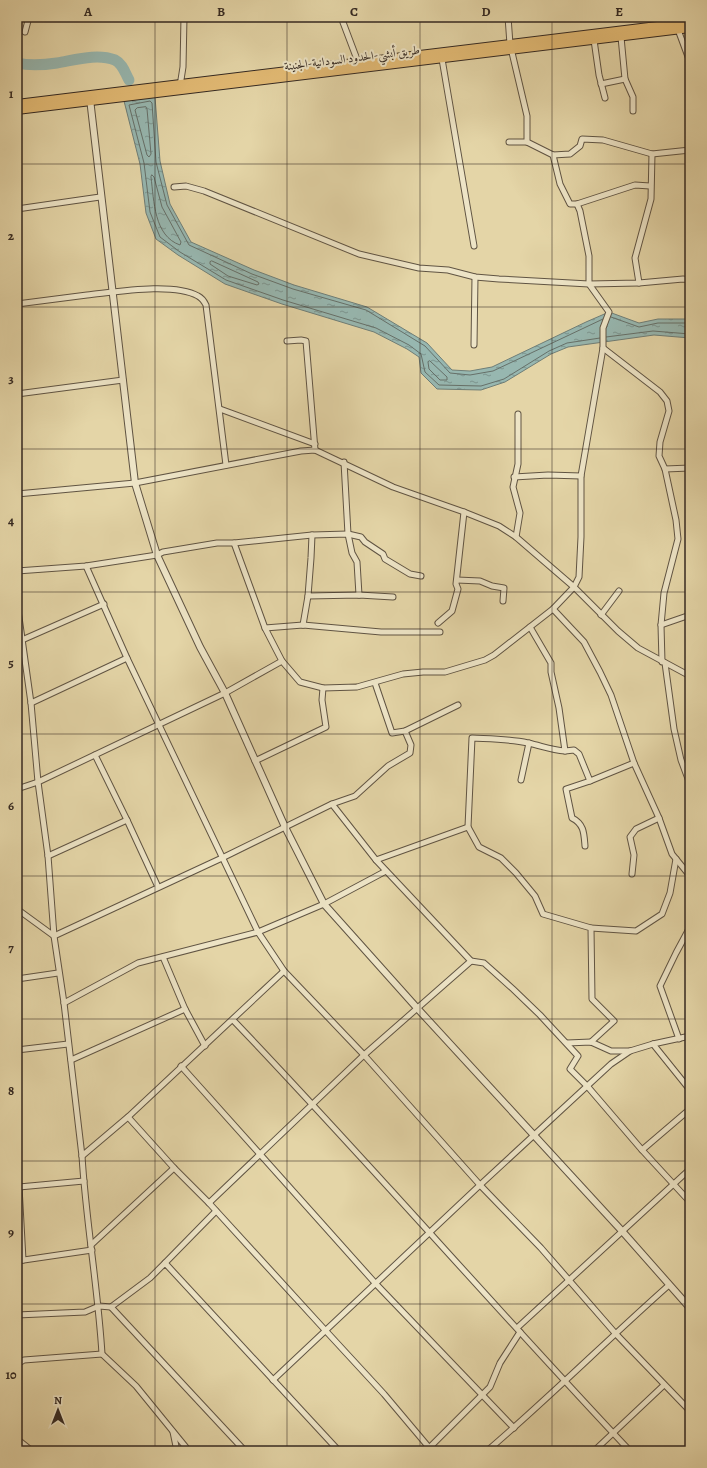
<svg xmlns="http://www.w3.org/2000/svg" width="707" height="1468" viewBox="0 0 707 1468" font-family="Alegreya,Amiri,serif">
<style>
.water{fill:url(#water-ripples);stroke:#6f7e77}
.lines{fill:none;stroke-linecap:round;stroke-linejoin:round}
.shore{stroke:#667069;stroke-width:1}
.river{stroke:#97b7b0;stroke-width:11}
.minor-casing{stroke:#605443;stroke-width:7}
.tertiary-casing{stroke:#605443;stroke-width:8}
.trunk-casing{stroke:#342922;stroke-width:10}
.minor{stroke:#ede4c6;stroke-width:5}
.tertiary{stroke:#ede4c6;stroke-width:6}
.trunk{stroke:#e2ba74;stroke-width:8}
.grid{fill:none;stroke:#342922;stroke-width:1;stroke-opacity:0.55}
.labels{text-anchor:middle;stroke-width:4;stroke-linejoin:round;paint-order:stroke}
.street-label{font-size:12px;fill:#342922;stroke:#ede4c6}
.neatline{fill:none;stroke:#342922;stroke-width:1.5}
.grid-label{font-size:13px;text-anchor:middle;font-weight:bold;fill:#342922}
</style>
<defs>
<pattern id="water-ripples" width="26" height="14" patternUnits="userSpaceOnUse"><rect width="26" height="14" fill="#97b7b0"/><path d="M2 4q2-2 4 0t4 0M15 11q2-2 4 0t4 0" fill="none" stroke="#7c958f"/></pattern>
</defs>
<rect width="100%" height="100%" fill="#e4d5a7"/>
<filter id="stains"><feTurbulence type="fractalNoise" baseFrequency=".005" numOctaves="4"/><feColorMatrix values="0 0 0 0 .2 0 0 0 0 .09 0 0 0 0 .02 0 0 0 .5 -.17"/></filter>
<radialGradient id="worn" r=".72"><stop offset=".6" stop-color="#630" stop-opacity="0"/><stop offset="1" stop-color="#630" stop-opacity=".3"/></radialGradient>
<polygon class="water" points="155,97 160,161 170,204 191,242 254,270 294,285 367,307 427,343 452,370 470,371 492,367 586,322 609,312 639,323 658,319 690,319 690,338 654,335 568,347 551,354 505,382 481,390 437,389 421,373 419,357 407,349 374,332 282,304 225,284 178,255 156,239 146,213 140,164 124,101"/>
<g class="lines">
<g class="shore">
<polygon points="146,107 147,109 151,154 149,157 147,155 135,110 137,108"/>
<path d="M 152,175 L 154,177 L 162,207 L 181,242 L 180,245 C 154,236 154,201 151,177 Z"/>
<polygon points="212,261 258,282 259,284 257,285 228,276 210,264 210,262"/>
<polyline points="611,317 639,327 658,323 690,323"/>
<polyline points="606,337 653,331 690,334"/>
<polyline points="600,338 567,343 549,351 504,379 481,386 439,385 425,372 421,354 409,345 376,328 283,300 226,280 180,252 160,237 150,212 144,163 129,105 150,101 152,103 156,162 167,205 189,245 252,274 293,289 366,310 425,346 450,373 470,375 493,371 603,319"/>
<polygon points="430,361 447,377 447,380 440,380 429,369 428,362"/>
</g>
<path class="river" d="M 17,63 C 30,66 44,65 57,63 C 75,60 97,53 115,60 C 123,64 125,73 129,80"/>
<defs>
<g id="minor">
<polyline points="341,17 358,62"/>
<polyline points="508,17 510,44 527,116 527,142 553,155 560,184 570,204 577,204 635,185 650,186"/>
<polyline points="662,17 664,28"/>
<polyline points="677,27 690,62"/>
<polyline points="25,32 29,17"/>
<polyline points="621,37 625,79 633,97 633,111"/>
<polyline points="594,40 599,75 605,98"/>
<polyline points="442,59 474,246"/>
<polyline points="601,84 625,79"/>
<polyline points="180,86 183,67 184,17"/>
<polyline points="509,142 527,142"/>
<polyline points="553,155 570,154 580,146 582,139 603,140 652,154 690,150"/>
<polyline points="174,187 186,186 204,191 359,254 419,268 448,270 475,277 499,279 589,284 639,283 683,279 690,280"/>
<polyline points="17,209 100,197"/>
<polyline points="639,283 635,258 651,199 652,154"/>
<path d="M 17,304 C 40,301 63,298 87,295 C 116,292 173,282 198,296 C 202,298 204,301 206,305 L 226,465"/>
<polyline points="287,341 301,340 306,341 315,450"/>
<polyline points="474,345 475,277"/>
<polyline points="603,348 660,392 667,401 669,411 660,442 659,456 665,469 676,520 678,539 664,593 661,625 662,662"/>
<polyline points="17,394 123,380"/>
<polyline points="220,409 315,444"/>
<polyline points="344,462 348,534 352,553 357,562 359,595"/>
<polyline points="665,469 690,468"/>
<polyline points="514,477 548,475 581,476"/>
<polyline points="17,494 135,483 301,451 315,450 393,487 464,512 499,526 516,537 574,587 618,631 638,648 690,676"/>
<polyline points="312,535 311,558 308,596 359,595 393,597"/>
<polyline points="516,537 520,513 513,487 518,464 518,414"/>
<polyline points="234,543 265,628 282,661 300,682 323,688 357,687 403,674 423,672 445,672 485,660 494,655 553,609 574,587 579,577 581,537 581,476 603,348 603,328 609,312 589,284 589,256 580,211 577,204"/>
<polyline points="86,566 127,658 258,932 284,971 364,1055 480,1185 541,1248 615,1333 690,1411"/>
<polyline points="17,571 86,566 157,555 163,552 217,543 234,543 312,535 348,534 361,537 365,542 383,554 385,559 410,574 421,576"/>
<polyline points="457,580 480,581 492,586 504,588 503,601"/>
<path d="M 17,603 L 31,703 L 38,782 L 48,856 L 54,936 L 64,1003 L 82,1156 C 86,1222 98,1288 102,1354 L 136,1386 L 189,1451"/>
<polyline points="553,609 584,642 600,672 611,695 634,763 659,818 672,854 690,876"/>
<polyline points="601,615 619,591"/>
<polyline points="438,623 452,611 458,589 456,584 464,512"/>
<polyline points="303,625 308,596"/>
<polyline points="661,625 690,615"/>
<polyline points="530,627 551,663 551,672 559,708 565,751 574,750 579,754 590,781 634,763"/>
<polyline points="265,628 303,625 381,632 440,632"/>
<polyline points="17,640 22,640 104,604"/>
<polyline points="665,663 674,729 681,760 690,784"/>
<polyline points="375,683 392,733 405,731 458,705"/>
<polyline points="31,703 127,658"/>
<path d="M 565,751 C 551,750 542,746 528,743 C 510,739 491,739 472,738 L 468,827 L 479,847 L 501,858 L 516,873 L 535,896 L 543,914 L 591,928 L 592,999 L 614,1021 L 591,1042"/>
<polyline points="95,755 127,820 158,887"/>
<polyline points="255,761 326,727 322,700 323,688"/>
<polyline points="521,780 529,743"/>
<polyline points="17,789 38,782 225,693 282,661"/>
<polyline points="332,804 355,796 388,766 410,753 411,745 405,731"/>
<path d="M 585,846 C 584,833 584,824 572,818 L 566,789 L 590,781"/>
<polyline points="48,856 127,820"/>
<polyline points="376,860 468,827"/>
<polyline points="632,874 634,855 630,837 636,829 659,818"/>
<polyline points="17,909 54,936 222,858 332,804 376,860 471,961 484,963 513,989 540,1015 578,1056 570,1069 588,1087 642,1150 690,1202"/>
<polyline points="591,928 636,931 662,914 670,893 676,859"/>
<polyline points="163,957 185,1009"/>
<polyline points="17,979 58,973"/>
<polyline points="64,1003 138,963 258,932 324,904 386,871"/>
<path d="M 233,1020 C 368,1161 496,1309 630,1451"/>
<polyline points="679,1039 660,986 676,953 690,927"/>
<polyline points="567,1043 591,1042 611,1051 630,1051 653,1044 690,1036"/>
<polyline points="653,1044 690,1090"/>
<polyline points="17,1050 68,1044"/>
<polyline points="71,1060 185,1009 205,1046"/>
<polyline points="181,1066 376,1284 514,1428"/>
<polyline points="128,1117 174,1168 209,1203 325,1330 384,1394 432,1451"/>
<polyline points="642,1150 690,1109"/>
<polyline points="82,1156 128,1117 284,971"/>
<polyline points="17,1186 19,1187 84,1181"/>
<polyline points="19,1187 23,1260"/>
<polyline points="209,1203 364,1055 471,961"/>
<polyline points="91,1245 174,1168"/>
<polyline points="17,1261 92,1250"/>
<polyline points="165,1263 216,1211"/>
<polyline points="111,1307 245,1451"/>
<polyline points="17,1315 85,1312 99,1306 111,1307 150,1278 165,1263 339,1451"/>
<polyline points="517,1328 690,1169"/>
<polyline points="17,1364 24,1360 102,1354"/>
<polyline points="273,1380 480,1185 611,1064 630,1051"/>
<polyline points="173,1432 177,1451"/>
<polyline points="17,1439 32,1451"/>
<polyline points="429,1448 490,1387 500,1363 520,1332"/>
<path d="M 487,1451 C 549,1398 607,1340 669,1285"/>
<polyline points="594,1451 664,1385"/>
</g>
<polyline id="tertiary" points="90,99 135,483 157,555 200,647 225,693 285,827 324,904 417,1008 622,1231 690,1308"/>
<g id="trunk">
<polyline points="17,104 690,22"/>
<polyline points="17,110 690,28"/>
</g>
</defs>
<use href="#minor" class="minor-casing"/>
<use href="#tertiary" class="tertiary-casing"/>
<use href="#trunk" class="trunk-casing"/>
<use href="#minor" class="minor"/>
<use href="#tertiary" class="tertiary"/>
<use href="#trunk" class="trunk"/>
</g>
<path class="grid" d="M 155,17 L 155,1451M 287,17 L 287,1451M 420,17 L 420,1451M 552,17 L 552,1451M 17,164 L 690,164M 17,307 L 690,307M 17,449 L 690,449M 17,592 L 690,592M 17,734 L 690,734M 17,876 L 690,876M 17,1019 L 690,1019M 17,1161 L 690,1161M 17,1304 L 690,1304"/>
<g class="labels">
<g class="street-label">
<text transform="translate(352 58) rotate(-7)" y="4">طريق أبشي-الحدود السودانية-الجنينة</text>
</g>
</g>
<rect width="707" height="1468" fill="none" stroke="#e4d5a7" stroke-width="44"/>
<g transform="translate(58 1410)" stroke="#ede4c6" stroke-width="3" paint-order="stroke">
<path d="M0-3L7 15L0 10L-7 15Z" fill="#342922"/>
<text y="-6" font-size="11" font-weight="bold" text-anchor="middle" fill="#342922">N</text>
</g>
<rect x="22" y="22" width="663" height="1424" class="neatline"/>
<g class="grid-label">
<text x="88" y="16">A</text>
<text x="221" y="16">B</text>
<text x="354" y="16">C</text>
<text x="486" y="16">D</text>
<text x="619" y="16">E</text>
<text x="11" y="98">1</text>
<text x="11" y="240">2</text>
<text x="11" y="383">3</text>
<text x="11" y="525">4</text>
<text x="11" y="667">5</text>
<text x="11" y="810">6</text>
<text x="11" y="952">7</text>
<text x="11" y="1095">8</text>
<text x="11" y="1237">9</text>
<text x="11" y="1379">10</text>
</g>
<rect width="100%" height="100%" filter="url(#stains)"/>
<rect width="100%" height="100%" fill="url(#worn)"/>
</svg>
